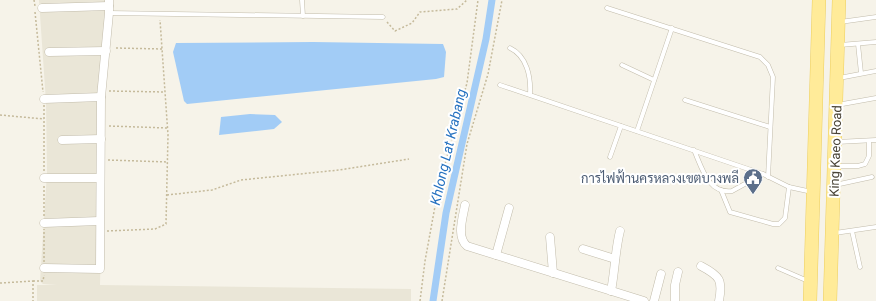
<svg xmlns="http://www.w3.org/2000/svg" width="876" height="301" viewBox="0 0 876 301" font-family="Roboto,Sarabun,sans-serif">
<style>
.residential{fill:#eae6d7}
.water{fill:#a2ccf6}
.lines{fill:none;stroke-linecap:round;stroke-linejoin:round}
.canal{stroke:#a2ccf6;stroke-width:7}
.service-casing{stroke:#c2bcab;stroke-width:5}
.minor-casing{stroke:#c2bcab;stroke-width:9}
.primary-casing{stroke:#edcf5f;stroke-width:14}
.path{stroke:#c5ba9b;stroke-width:1.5;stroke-dasharray:2 2;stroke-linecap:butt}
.service{stroke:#fff;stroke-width:4}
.minor{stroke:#fff;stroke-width:8}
.primary{stroke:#ffeb99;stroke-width:13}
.labels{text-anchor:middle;stroke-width:4;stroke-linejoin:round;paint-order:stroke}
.street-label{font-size:13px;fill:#4a4437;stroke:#fff}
.service-label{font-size:13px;fill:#4e5e75;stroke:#fff;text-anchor:end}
.water-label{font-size:14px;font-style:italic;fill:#2672c0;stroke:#fff}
</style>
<rect width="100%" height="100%" fill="#f6f3e9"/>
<polygon class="residential" points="39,0 112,0 104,78 100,285 411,289 411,301 37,301 37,285 57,285 43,284 40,281 47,173 46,102"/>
<g class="water">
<polygon points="313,42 443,44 446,52 444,77 436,79 187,104 184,101 173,52 176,43"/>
<polygon points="250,114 275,115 282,122 274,129 219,135 221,117"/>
</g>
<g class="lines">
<polyline class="canal" points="433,301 446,213 486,39 492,0"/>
<defs>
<g id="service">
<polyline points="302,0 303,16"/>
<polyline points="607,8 760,57 768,65 773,77 768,177"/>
<polyline points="109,13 383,17"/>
<polyline points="840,22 876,17"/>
<polyline points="858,44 861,73"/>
<polyline points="840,45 876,42"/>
<path d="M 510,48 C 527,56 531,77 530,94"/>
<polyline points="622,65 654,80"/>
<polyline points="839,78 876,71"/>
<polyline points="500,85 763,174 789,187 812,192"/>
<polyline points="685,100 770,127"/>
<polyline points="837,105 876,98"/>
<polyline points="637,131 672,28"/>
<polyline points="837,142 876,140"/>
<path d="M 694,150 C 702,168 708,194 732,191 L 763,174"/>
<polyline points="610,157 621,126"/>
<polyline points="836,166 858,166 865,164 869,156 869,141"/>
<polyline points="835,185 872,177"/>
<polyline points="721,190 730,212 773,224 779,224 785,218 789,187"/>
<polyline points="852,231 860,267"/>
<polyline points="835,233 876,227"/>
<polyline points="778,268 808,281"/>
</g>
<g id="minor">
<polyline points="42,8 109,6"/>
<polyline points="49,52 106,51"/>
<polyline points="44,99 101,97"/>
<polyline points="62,140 101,139"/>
<polyline points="44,178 99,178"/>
<path d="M 465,205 C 463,217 456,237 467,246 L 644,301"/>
<polyline points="44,223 99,221"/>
<polyline points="550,237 553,273"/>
<polyline points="583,249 615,259"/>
<polyline points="496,255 509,208"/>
<path d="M 701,266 C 720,276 723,280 719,301"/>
<polyline points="44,268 100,269 101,97 109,13 109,0"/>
<path d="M 611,291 C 615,270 615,251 620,231"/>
<polyline points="654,301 661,274"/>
<polyline points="675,301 675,285 678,272"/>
</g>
<g id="primary">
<polyline points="810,301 819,0"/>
<polyline points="830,301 839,0"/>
</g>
</defs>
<use href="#service" class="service-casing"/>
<use href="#minor" class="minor-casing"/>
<use href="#primary" class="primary-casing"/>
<g class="path">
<polyline points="34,0 35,6"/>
<polyline points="35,12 43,92"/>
<polyline points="387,22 395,31 412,23 420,12 457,9 467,0"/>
<polyline points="116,48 162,49"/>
<polyline points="109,91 165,92"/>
<polyline points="44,105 44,172"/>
<polyline points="0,115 44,119"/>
<polyline points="109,126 168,128"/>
<polyline points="108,160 168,162"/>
<polyline points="167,195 212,190 241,180 339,170 409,159"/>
<polyline points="44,216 44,185"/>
<polyline points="107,231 155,229 166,224 168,135 160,20"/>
<polyline points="44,262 44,229"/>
<polyline points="33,281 43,281 44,275"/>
<polyline points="0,283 33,281 33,301"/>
<polyline points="420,301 425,261 438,190 467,83 478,0"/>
<polyline points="442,301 467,144 488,74 502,0"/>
</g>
<use href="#service" class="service"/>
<use href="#minor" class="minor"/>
<use href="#primary" class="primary"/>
</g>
<defs>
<symbol id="civic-pin" viewBox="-11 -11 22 30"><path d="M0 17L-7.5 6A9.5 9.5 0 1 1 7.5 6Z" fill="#5c6f8a" stroke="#fff"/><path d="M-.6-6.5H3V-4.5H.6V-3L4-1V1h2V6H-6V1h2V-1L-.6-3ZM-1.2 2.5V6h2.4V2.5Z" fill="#fff"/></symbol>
</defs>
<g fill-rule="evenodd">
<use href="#civic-pin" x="742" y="167" width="22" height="30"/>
</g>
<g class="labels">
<g class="street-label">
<text transform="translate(835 151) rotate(-88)" y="5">King Kaeo Road</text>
</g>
<g class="service-label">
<text x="739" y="183">การไฟฟ้านครหลวงเขตบางพลี</text>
</g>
<g class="water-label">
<text transform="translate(448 147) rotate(-77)" y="5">Khlong Lat Krabang</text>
</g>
</g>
</svg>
